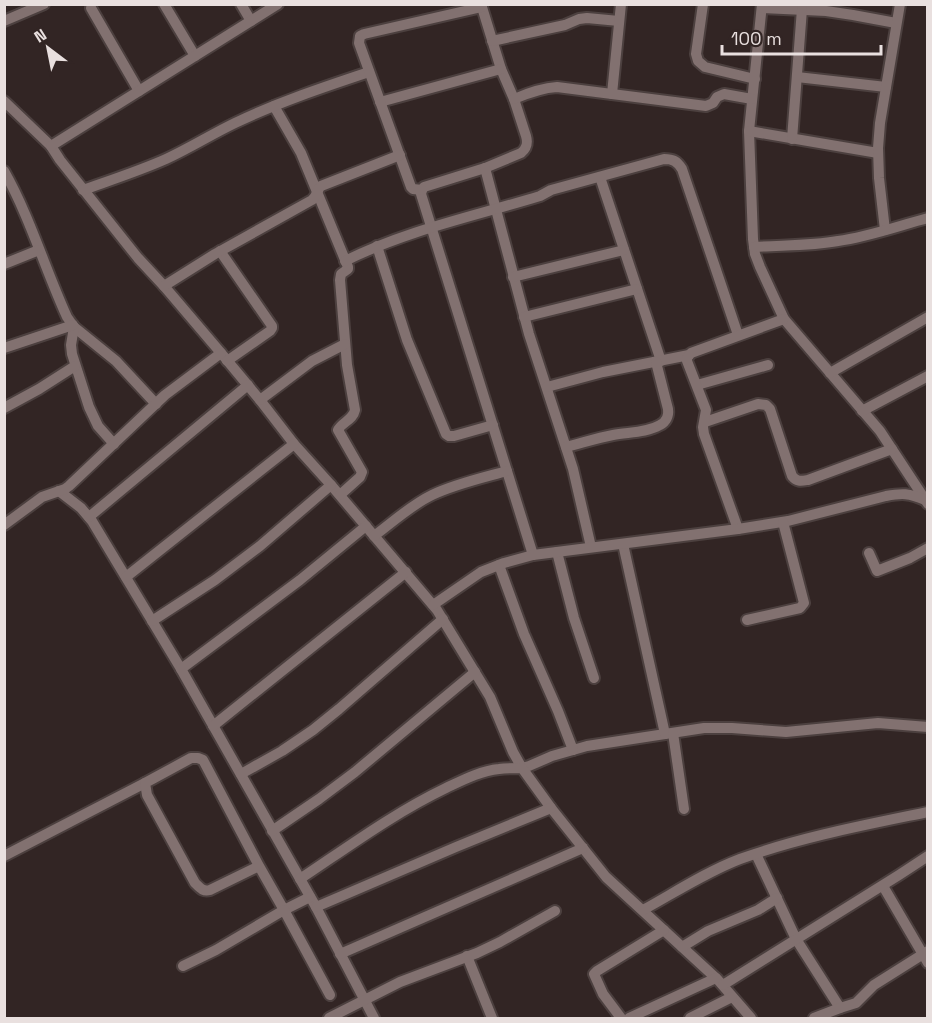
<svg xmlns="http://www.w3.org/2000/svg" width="932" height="1023" viewBox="0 0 932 1023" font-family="'Space Grotesk',sans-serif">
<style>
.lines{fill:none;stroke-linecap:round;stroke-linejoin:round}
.street-casing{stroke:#4c403f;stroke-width:14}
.street{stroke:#827170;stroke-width:10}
</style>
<rect width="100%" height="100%" fill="#322524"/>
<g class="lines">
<defs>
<g id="street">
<polyline points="164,4 195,56"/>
<polyline points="241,4 251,21"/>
<path d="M 481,4 L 501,69 L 514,99 L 526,136 C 528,143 527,148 521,153 L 485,168 L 424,187 L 422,190 L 421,194 L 533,555"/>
<polyline points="703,4 696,54 698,61 705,67 755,79"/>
<polyline points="762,4 749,131 753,239 755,254 760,267 784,319 880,431 928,504"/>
<polyline points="91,8 139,91"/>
<polyline points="762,8 826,11 853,15 896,23"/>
<polyline points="4,21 44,4"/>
<polyline points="492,41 565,25 579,19 587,18 619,21"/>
<polyline points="797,77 886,87"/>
<polyline points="612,94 621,4"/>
<path d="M 514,99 C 528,93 541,88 557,87 L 706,106 L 713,103 L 717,97 L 724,94 L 752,99"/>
<polyline points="4,101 51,146 60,160 138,258 164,286 221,353 260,400 294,444 331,485 437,610 490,697 513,752 522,768 529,766 552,756 587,746 704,728 732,728 786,732 878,723 928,727"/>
<polyline points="380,102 501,69"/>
<path d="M 274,106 L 301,153 L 348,267 L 348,269 L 341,274 L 340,280 L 347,365 L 355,410 C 353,420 342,422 338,430 L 362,472 L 360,477 L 340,495"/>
<polyline points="749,131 878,153"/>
<polyline points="792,139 802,9"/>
<polyline points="51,146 278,4"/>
<polyline points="485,168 529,334 573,469 591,547"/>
<path d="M 4,171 C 30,217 45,269 67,317 L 74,327 L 116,361 L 156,404"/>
<polyline points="600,177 661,361"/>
<path d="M 83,190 C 111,180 139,171 166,159 C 190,148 212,134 235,123 C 279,102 324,87 369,72"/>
<polyline points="422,190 413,189 411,187 359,43 360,36 364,34 482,7"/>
<polyline points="885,230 879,178 878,148 880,123 900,4"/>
<polyline points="377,246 407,340 446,434 449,436 454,436 493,425"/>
<path d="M 754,247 C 782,245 810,246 838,241 C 868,237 898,226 928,218"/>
<polyline points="220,251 272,326 272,328 270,331 227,361"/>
<path d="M 345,261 C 407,230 475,216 540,196 L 551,190 L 664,159 C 673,159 677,161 682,169 L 738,335"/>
<polyline points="4,264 39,250"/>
<polyline points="513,277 624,250"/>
<path d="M 164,286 L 215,254 L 312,200 C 317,196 317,190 321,186 L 400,155"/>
<polyline points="524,317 637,289"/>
<polyline points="74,327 71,345 72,354 89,407 98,426 114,444"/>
<polyline points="4,348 73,325"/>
<polyline points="830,373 928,317"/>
<polyline points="697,385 768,365"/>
<polyline points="547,387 603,372 689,355"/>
<polyline points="260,400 312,361 345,344"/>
<polyline points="4,408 39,389 75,366"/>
<polyline points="862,411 928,376"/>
<path d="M 705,422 L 758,404 L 766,405 L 770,409 L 792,476 C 797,482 801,481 808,480 L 892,449"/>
<path d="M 566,447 C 582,443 597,438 613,435 C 628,432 646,433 660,425 C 666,422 669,416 668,409 L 656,362"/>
<polyline points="59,491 81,508 92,521 181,669"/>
<polyline points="89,517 248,385"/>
<polyline points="4,525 42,497 65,489 69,486 165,395 221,353"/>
<polyline points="366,526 300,580 181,669 316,907 374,1018"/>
<polyline points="738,529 704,434 703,427 706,410 687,361 687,358 691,353 784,319"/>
<path d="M 374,536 C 393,522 411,505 432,495 C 455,484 482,478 507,471"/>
<polyline points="623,544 665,734"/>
<polyline points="557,552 574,618 594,678"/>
<polyline points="869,553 877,571 910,558 928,548"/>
<polyline points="499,565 524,634 558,711 573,750"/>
<polyline points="126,577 294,444"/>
<path d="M 433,605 L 481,572 L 504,563 L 533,555 L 738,529 L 788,521 L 886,496 C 902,493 909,493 925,500"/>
<polyline points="747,620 800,608 804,603 783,522"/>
<polyline points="152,621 215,580 260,546 331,485"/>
<polyline points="213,726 406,572"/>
<polyline points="673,733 684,809"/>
<polyline points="241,774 282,751 313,730 339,709 443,619"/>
<polyline points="272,831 319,799 355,772 475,672"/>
<polyline points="756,854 796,939 840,1008"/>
<polyline points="4,856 145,783"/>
<path d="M 259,866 L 203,760 L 198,758 L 191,758 L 145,783 L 147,795 L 195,883 C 200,888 203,892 210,890 L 259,866 L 284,910 L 310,897"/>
<path d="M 300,879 C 348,847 394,813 446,788 C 463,780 480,771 499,769 C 506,768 514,768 522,768 L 551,808 L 606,877 L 718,980 L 751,1018"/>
<polyline points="883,886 928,963"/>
<polyline points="316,907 456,847 551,808"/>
<path d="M 643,910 C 674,893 706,872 740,859 C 801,837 865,825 928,812"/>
<polyline points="682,947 708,931 758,910 777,898"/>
<polyline points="340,954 583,848"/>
<polyline points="467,956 492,1018"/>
<polyline points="183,966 216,950 284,910 330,995"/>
<polyline points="723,985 899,875 928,856"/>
<polyline points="329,1018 400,982 477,953 500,942 555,911"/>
<polyline points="621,1018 603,994 594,974 597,971 664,930"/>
<polyline points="629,1018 716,978"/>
<polyline points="690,1018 732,997"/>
<polyline points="814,1018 840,1008 856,1003 874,985 928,951"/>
</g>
</defs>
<use href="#street" class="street-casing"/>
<use href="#street" class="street"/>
</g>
<rect width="932" height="1023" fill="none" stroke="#e9e0df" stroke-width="12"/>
<g transform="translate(48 48) rotate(328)" stroke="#322524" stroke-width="4.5" paint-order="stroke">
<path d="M0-4.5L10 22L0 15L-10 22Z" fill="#e9e0df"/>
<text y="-9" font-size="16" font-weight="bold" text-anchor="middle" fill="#e9e0df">N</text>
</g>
<path d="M722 45v9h159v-9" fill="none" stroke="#e9e0df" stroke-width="3"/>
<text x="731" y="45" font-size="18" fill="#e9e0df" stroke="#322524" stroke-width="4.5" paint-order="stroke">100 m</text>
</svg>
